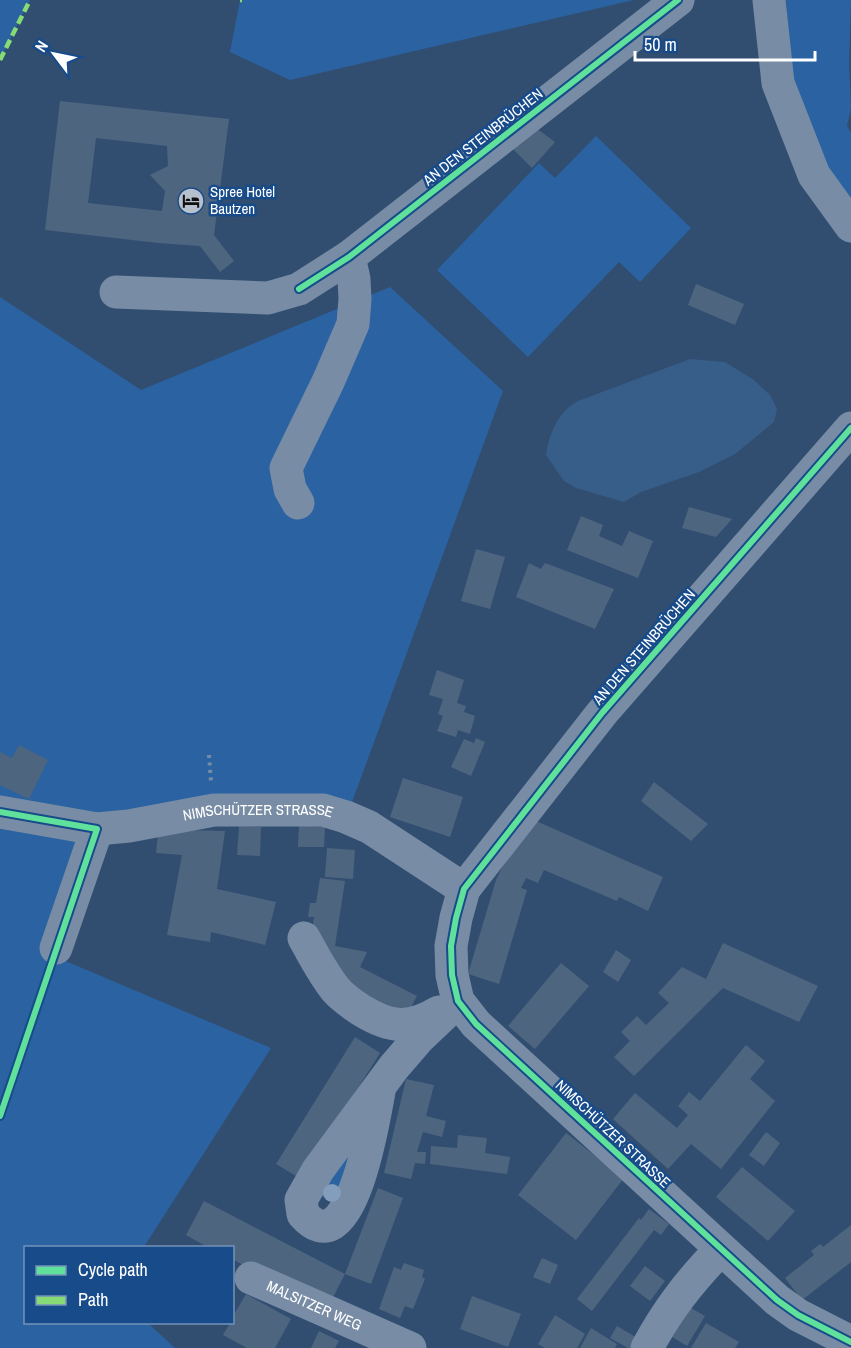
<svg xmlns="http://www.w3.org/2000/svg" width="851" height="1348" viewBox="0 0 851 1348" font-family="'Archivo Narrow',sans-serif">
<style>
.green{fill:#2b62a1}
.water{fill:#375d89}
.building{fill:#4e6580;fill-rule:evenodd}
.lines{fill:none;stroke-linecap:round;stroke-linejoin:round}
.path{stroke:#788da5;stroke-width:4;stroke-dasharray:3 4.5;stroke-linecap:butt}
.minor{stroke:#788da5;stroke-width:33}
.quiet{stroke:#86db77;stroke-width:4.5;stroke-dasharray:9 4.5;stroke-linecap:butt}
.cycleway-casing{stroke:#174b8a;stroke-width:10}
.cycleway{stroke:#60e19b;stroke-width:6}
.tree{fill:#839dbc}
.labels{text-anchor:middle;stroke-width:5;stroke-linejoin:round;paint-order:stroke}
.street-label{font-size:15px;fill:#fff;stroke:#174b8a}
.poi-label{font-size:15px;fill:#fff;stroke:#174b8a;text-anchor:start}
</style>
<rect width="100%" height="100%" fill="#314e70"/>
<g class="green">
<polygon points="0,0 30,0 0,60"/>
<polygon points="240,0 634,0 290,80 230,52"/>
<polygon points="786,0 851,0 849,64 851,108 847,126 851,133 851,211 821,170 792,81"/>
<polygon points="596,136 691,228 640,282 619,262 528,357 437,270 539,163 555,178"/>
<polygon points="390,287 503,391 348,813 97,829 56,957 271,1048 144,1247 26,1248 26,1322 150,1323 149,1324 175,1348 0,1348 0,297 141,390"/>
<polygon points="355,1140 335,1203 313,1192"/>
</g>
<path class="water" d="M 690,359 L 725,362 L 754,380 L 770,395 L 777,409 L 774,422 L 735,454 L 699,472 L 641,492 L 624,502 L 576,488 L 564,481 L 546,455 C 549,433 559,411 578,401 Z"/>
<g class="building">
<path d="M 60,101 L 229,119 L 214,235 L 234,261 L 220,272 L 200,246 L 158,243 L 45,230 ZM 96,138 L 167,146 L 168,166 L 150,175 L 165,191 L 162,211 L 88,203 Z"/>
<polygon points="532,125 555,142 532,168 511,147"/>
<polygon points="696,284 744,304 735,325 688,305"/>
<polygon points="689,507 732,519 716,537 682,528"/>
<polygon points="581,516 603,525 599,536 622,546 629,531 653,541 638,578 567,550"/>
<polygon points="476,549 505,557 490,609 461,601"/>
<polygon points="529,563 541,569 545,563 614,589 595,629 516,597"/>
<polygon points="437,670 464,680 457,703 466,706 464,712 475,716 470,734 458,730 456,737 437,731 443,716 438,714 443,699 429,695"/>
<polygon points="476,738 485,742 471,776 451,767 464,739 474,743"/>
<polygon points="19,745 48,760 29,799 0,785 0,752 12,758"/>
<polygon points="403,778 463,797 450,837 390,817"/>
<polygon points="654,782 708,824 691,841 641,801"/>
<polygon points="536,821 663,877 648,911 619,897 617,901 544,870 538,883 526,878 521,888 527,890 499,984 468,974 496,880 508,855"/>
<polygon points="299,825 325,827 324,847 298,847"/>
<polygon points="239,826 261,827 260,856 237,855"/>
<polygon points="186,830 225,831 217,889 276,902 265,945 211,932 210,942 167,935 182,855 156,853 158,834"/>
<polygon points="327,848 355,850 353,879 325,877"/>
<polygon points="320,878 345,881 335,946 367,952 360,967 417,996 404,1020 331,969 312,931 314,917 308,917 310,903 316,903"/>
<polygon points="723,943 818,986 799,1022 723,988 634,1076 614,1057 630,1041 621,1032 637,1016 646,1025 669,1003 658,993 682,967 706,979"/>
<polygon points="616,950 631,960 618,982 603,972"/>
<polygon points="561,963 589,986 535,1049 508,1026"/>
<polygon points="355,1037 380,1053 301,1179 276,1164"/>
<polygon points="746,1045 765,1061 750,1079 775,1101 721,1169 691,1144 668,1169 613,1119 635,1093 677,1128 688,1115 678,1106 689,1092 700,1101"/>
<polygon points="406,1079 434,1085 426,1116 446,1121 442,1137 423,1132 417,1152 426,1152 425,1164 415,1163 411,1179 384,1173"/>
<polygon points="766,1132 780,1143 764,1166 749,1155"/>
<polygon points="566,1133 624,1178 576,1240 518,1195"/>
<polygon points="458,1135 487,1138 485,1153 510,1157 507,1174 430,1164 431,1146 457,1148"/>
<polygon points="742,1167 795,1211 768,1241 716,1197"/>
<polygon points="378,1188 403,1198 371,1284 345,1274"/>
<polygon points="204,1201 345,1274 327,1309 232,1259 232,1248 209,1248 186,1235"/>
<polygon points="649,1209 669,1224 661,1235 654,1230 592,1311 577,1299 639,1218 641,1220"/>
<polygon points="851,1225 851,1262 802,1300 785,1278 814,1255 811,1251 820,1244 823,1247"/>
<polygon points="542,1258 558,1265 550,1284 533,1277"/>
<polygon points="404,1263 424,1270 422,1277 425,1279 413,1309 405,1306 400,1318 379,1309 394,1267 401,1270"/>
<polygon points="645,1266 665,1281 650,1301 630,1286"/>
<polygon points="246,1294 291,1319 275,1348 247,1348 223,1335 230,1323 232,1323 232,1318"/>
<polygon points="472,1296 521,1314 508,1347 460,1329"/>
<polygon points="686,1305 705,1316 687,1346 669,1335"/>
<polygon points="555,1315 585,1334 577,1348 545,1348 538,1344"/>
<polygon points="706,1323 739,1342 735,1348 691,1348"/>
<polygon points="617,1326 639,1339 634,1348 628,1348 610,1338"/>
<polygon points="591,1328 617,1344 615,1348 580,1348"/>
<polygon points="319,1331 339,1341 335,1348 311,1348"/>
</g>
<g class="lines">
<polyline class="path" points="209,755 211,782"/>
<g class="minor">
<polyline points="769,0 778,83 814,175 851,226"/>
<polyline points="116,292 268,298 299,289 349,257 678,0"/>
<polyline points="851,428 602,713 464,889 456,918 451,946 452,975 458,1001 476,1024 777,1300 798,1315 851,1342"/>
<polyline points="298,503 290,489 286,468 328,382 353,324 355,299 354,279 349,257"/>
<path id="s1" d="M 0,812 L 97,829 L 129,826 L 214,810 L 323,810 L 346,817 L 369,827 L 464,889"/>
<path d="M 304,938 C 314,956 323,974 336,990 C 343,998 352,1004 361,1010 C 390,1028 409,1030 439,1012"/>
<polyline points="56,948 97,829"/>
<path d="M 380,1086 C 375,1112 352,1271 303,1214 L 301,1200 L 318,1170 L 394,1067 L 419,1038 L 458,1001"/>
<path id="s2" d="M 251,1278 L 410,1348"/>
<path d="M 647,1348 C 668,1309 690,1281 721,1249"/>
</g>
<g class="quiet">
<polyline points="240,0 242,0"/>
<polyline points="0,60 30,0"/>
</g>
<defs>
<g id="cycleway">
<polyline points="299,289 349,257 678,0"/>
<polyline points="851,428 602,713 464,889 456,918 451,946 452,975 458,1001 476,1024 777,1300 798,1315 851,1342"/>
<polyline points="0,812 97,829 0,1116"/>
</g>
</defs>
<use href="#cycleway" class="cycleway-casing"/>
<use href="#cycleway" class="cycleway"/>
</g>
<circle class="tree" cx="332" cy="1193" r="9"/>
<defs>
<symbol id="hotel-disc" viewBox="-11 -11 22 22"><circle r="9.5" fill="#b7c1cd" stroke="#174b8a"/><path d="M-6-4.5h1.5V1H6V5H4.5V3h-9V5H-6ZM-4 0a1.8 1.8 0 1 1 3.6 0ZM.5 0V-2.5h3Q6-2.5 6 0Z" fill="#111"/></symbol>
</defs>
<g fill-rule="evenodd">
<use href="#hotel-disc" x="176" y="186" width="30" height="30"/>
</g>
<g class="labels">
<g class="street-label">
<text transform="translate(483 137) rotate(-38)" y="5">AN DEN STEINBRÜCHEN</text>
<text transform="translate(644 647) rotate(-49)" y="5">AN DEN STEINBRÜCHEN</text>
<text dy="5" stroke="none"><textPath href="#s1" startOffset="261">NIMSCHÜTZER STRASSE</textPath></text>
<text transform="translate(613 1134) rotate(43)" y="5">NIMSCHÜTZER STRASSE</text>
<text dy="5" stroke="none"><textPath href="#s2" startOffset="69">MALSITZER WEG</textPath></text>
</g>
<g class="poi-label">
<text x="210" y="197">Spree Hotel<tspan x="210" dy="17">Bautzen</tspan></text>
</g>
</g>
<rect x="24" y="1246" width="210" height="78" fill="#174b8a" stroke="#7493b9" stroke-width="1.5"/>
<rect x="36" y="1266" width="30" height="9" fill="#60e19b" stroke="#7493b9" stroke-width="1.5"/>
<text x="78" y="1276" font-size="18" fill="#ffffff">Cycle path</text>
<rect x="36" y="1296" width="30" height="9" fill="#86db77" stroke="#7493b9" stroke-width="1.5"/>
<text x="78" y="1306" font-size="18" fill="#ffffff">Path</text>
<g transform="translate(54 54) rotate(302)" stroke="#174b8a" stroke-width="4.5" paint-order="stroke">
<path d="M0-4.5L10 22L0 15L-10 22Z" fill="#ffffff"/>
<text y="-9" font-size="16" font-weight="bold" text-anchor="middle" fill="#ffffff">N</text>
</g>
<path d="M635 51v9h180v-9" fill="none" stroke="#ffffff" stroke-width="3"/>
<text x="644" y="51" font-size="18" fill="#ffffff" stroke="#174b8a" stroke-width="4.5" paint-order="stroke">50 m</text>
</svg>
